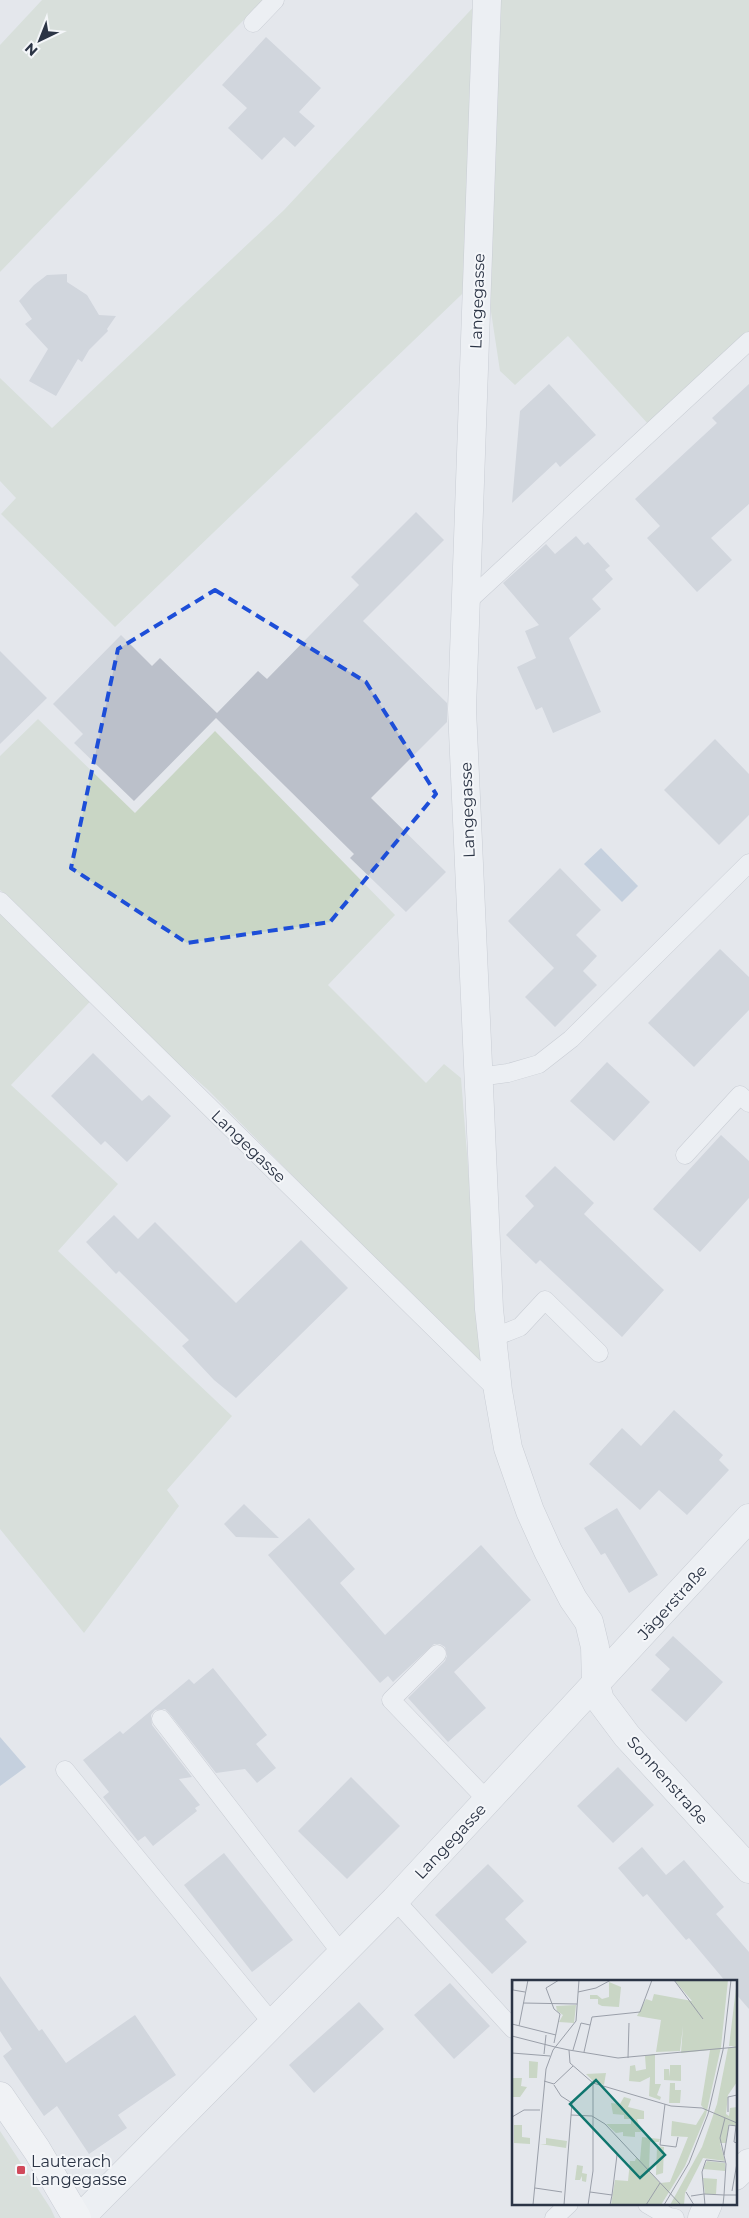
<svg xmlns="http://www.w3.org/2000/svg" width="749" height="2218" viewBox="0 0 749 2218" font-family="Montserrat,sans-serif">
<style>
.green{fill:#c9d6c5}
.water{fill:#9fb4cc}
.building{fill:#bbc0ca}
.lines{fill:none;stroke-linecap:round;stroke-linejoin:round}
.lane-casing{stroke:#a9aeb7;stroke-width:19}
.street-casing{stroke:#a9aeb7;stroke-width:29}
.secondary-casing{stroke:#a9aeb7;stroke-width:29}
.lane{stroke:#f7f8fa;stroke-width:18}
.street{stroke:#f7f8fa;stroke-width:28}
.secondary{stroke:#fff;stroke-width:28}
.marked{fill:none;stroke:#1d4ed8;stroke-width:4;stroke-dasharray:10 6;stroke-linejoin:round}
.poi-dot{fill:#d1495b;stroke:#f4f6f9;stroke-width:2}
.labels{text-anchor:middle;stroke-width:4;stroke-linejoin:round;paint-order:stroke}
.street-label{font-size:16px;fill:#2b3445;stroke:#f4f6f9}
.poi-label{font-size:16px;fill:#2b3445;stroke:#f4f6f9;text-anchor:start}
.inset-road{fill:none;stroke:#9a9fa9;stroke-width:1}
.view{fill:#0f766e;fill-opacity:0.15;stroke:#0f766e;stroke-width:2.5}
.inset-edge{fill:none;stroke:#2b3445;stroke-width:2.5}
</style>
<rect width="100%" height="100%" fill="#e4e7ec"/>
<g class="green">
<polygon points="42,0 263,0 0,272 0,45"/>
<polygon points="480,0 749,0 749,332 649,425 568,336 515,385 500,371 485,272 115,627 1,514 16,498 0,481 0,378 52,428 284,210"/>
<polygon points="38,719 135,813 215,731 395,915 328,985 426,1083 444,1064 461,1078 484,1369 207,1089 166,1053 101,990 11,1085 118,1184 58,1251 232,1416 167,1490 179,1506 84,1633 0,1529 0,899 5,894 0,890 0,756"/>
<polygon points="0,2131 51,2209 55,2218 0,2218"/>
</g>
<g class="water">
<polygon points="601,848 638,886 622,902 584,864"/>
<polygon points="0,1737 26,1767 0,1786"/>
</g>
<g class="building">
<polygon points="266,37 321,88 299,112 315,126 295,147 284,137 262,160 228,128 247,108 222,85"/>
<polygon points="67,274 67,282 87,295 99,315 116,316 107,329 108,331 89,350 82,362 78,359 56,396 29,381 48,349 25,324 32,319 19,301 34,285 47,275"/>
<polygon points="549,384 596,435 560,467 556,462 512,503 520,411"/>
<polygon points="749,384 749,504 711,538 732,560 697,592 647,538 660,526 635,499 717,423 712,418"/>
<polygon points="416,512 444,540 363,621 447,703 447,722 371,798 446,872 406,912 350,858 354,854 216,718 134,801 74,743 83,734 53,704 121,635 152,666 160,658 217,713 258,671 267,679 359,585 351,577"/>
<polygon points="576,536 584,545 588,542 610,566 605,570 613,579 592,599 601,609 569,638 601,712 553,733 542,707 536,710 517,667 536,658 525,631 539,625 503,583 546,544 555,554"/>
<polygon points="0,651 47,698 0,744"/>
<polygon points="715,739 749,774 749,815 719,845 664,790"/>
<polygon points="560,868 601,910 576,935 597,956 583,971 597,985 555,1027 525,997 554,968 508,921"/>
<polygon points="720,949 749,977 749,1010 694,1067 648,1023"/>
<polygon points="93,1053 142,1101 149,1095 171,1116 127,1162 105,1141 101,1145 51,1096"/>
<polygon points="607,1062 650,1102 614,1141 570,1101"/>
<polygon points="721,1135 749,1161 749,1198 700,1252 653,1209"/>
<polygon points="555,1166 594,1203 584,1214 664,1290 622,1337 540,1260 536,1264 506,1235 534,1206 525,1196"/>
<polygon points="114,1215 138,1239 155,1222 236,1303 301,1240 348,1288 236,1398 214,1380 182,1346 189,1340 119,1271 116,1274 86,1242"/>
<polygon points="674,1410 723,1455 719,1460 729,1470 687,1515 659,1490 640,1510 589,1464 622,1428 641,1446"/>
<polygon points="244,1504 279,1538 236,1537 224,1524"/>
<polygon points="617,1508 658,1575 629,1593 605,1553 601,1555 584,1528"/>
<polygon points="309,1518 355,1569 340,1583 385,1635 481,1545 531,1600 454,1672 486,1708 448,1742 408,1698 445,1661 447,1656 445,1647 440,1644 434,1644 393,1682 388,1676 380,1683 268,1555"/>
<polygon points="673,1636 723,1682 686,1722 651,1690 670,1669 655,1655"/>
<polygon points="213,1668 267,1735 256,1744 276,1768 257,1783 245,1769 216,1773 169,1713 165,1709 155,1710 151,1715 152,1725 192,1777 179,1779 200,1805 195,1808 197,1811 153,1846 145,1836 138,1841 103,1797 109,1792 83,1760 120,1731 123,1734 189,1679 194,1684"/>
<polygon points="618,1767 654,1805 613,1843 577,1806"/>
<polygon points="351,1777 400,1826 347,1879 298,1831"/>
<polygon points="642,1847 666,1875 684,1860 724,1907 716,1914 749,1952 749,2009 735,1993 735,1982 726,1982 689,1938 686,1940 647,1894 643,1897 618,1868"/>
<polygon points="224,1853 293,1940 252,1972 184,1885"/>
<polygon points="488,1864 524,1901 505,1919 527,1942 492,1974 435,1915"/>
<polygon points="0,1976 39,2031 42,2029 66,2063 135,2015 176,2075 118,2115 127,2128 89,2154 57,2106 44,2116 3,2056 12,2049 0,2031"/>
<polygon points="450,1983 490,2026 454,2059 414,2015"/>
<polygon points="359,2002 384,2029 314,2093 289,2065"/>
</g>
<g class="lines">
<defs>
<g id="lane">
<polyline points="253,23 275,0"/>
<polyline points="467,602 749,341"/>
<polyline points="0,901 498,1391"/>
<polyline points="478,1077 508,1073 539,1064 571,1039 749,863"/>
<polyline points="685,1155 740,1095 749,1103"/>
<polyline points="492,1338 520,1327 545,1300 599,1353"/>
<polyline points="437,1654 391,1700 488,1801"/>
<polyline points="161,1719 342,1954"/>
<polyline points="65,1770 273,2024"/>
<polyline points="395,1900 513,2029"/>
<polyline points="647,2204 669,2217 675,2218"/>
<polyline points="554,2218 569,2204"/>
</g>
<g id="street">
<polyline points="487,0 462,709 489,1309 498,1391 508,1448 530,1511 548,1551 573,1599 589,1622 595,1647 596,1685 600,1700 627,1736 749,1869"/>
<polyline points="735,2176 749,2163"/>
<polyline points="80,2218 395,1900 749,1518"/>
<polyline points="702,2218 708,2204"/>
</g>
<polyline id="secondary" points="0,2096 37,2150 77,2218"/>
</defs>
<use href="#lane" class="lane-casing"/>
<use href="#street" class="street-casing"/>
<use href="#secondary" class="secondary-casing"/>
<use href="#lane" class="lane"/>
<use href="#street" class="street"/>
<use href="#secondary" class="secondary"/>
</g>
<path d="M0 0H749V2218H0ZM 215,590 L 366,682 L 436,794 L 330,922 L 187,943 L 71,868 L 118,649 Z" fill="#e4e7ec" fill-opacity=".55" fill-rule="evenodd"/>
<path class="marked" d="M 215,590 L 366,682 L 436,794 L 330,922 L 187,943 L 71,868 L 118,649 Z"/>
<rect class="poi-dot" x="16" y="2165" width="10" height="10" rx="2.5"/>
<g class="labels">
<g class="street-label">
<text transform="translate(477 301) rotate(-88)" y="6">Langegasse</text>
<text transform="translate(467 810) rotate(-92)" y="6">Langegasse</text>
<text transform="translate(249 1146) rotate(44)" y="6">Langegasse</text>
<text transform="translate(672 1602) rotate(-48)" y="6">Jägerstraße</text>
<text transform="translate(668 1780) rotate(48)" y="6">Sonnenstraße</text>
<text transform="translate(450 1841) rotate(-47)" y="6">Langegasse</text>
</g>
<g class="poi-label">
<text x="31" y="2167">Lauterach<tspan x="31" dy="18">Langegasse</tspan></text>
</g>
</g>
<g transform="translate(512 1980)">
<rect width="225" height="225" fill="#e4e7ec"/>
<path d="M 162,0 L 216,0 L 209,67 L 194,135 L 173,186 L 149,225 L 99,225 L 103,200 L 116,201 L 118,181 L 123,181 L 124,178 L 128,180 L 130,157 L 148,159 L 147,162 L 138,162 L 137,191 L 148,203 L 158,202 L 176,157 L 159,156 L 160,141 L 184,145 L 193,130 L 189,125 L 198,70 L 169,73 L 171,46 L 168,71 L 144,72 L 149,40 L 125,36 L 134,19 L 140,21 L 142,14 L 180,21 ZM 225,0 L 225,102 L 216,115 L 214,134 L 217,136 L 218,128 L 225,127 L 225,163 L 224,146 L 217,144 L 214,163 L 208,163 L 213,181 L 191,178 L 173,213 L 172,225 L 158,225 L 190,167 L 205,124 L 216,68 L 223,66 L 217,66 ZM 97,2 L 109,7 L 107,27 L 90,26 L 86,24 L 86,19 L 78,19 L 78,15 L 85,15 L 90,19 L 97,17 ZM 64,25 L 62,43 L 47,42 L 51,35 L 45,31 L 44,26 ZM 143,74 L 143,104 L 149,104 L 145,115 L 149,117 L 148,120 L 137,116 L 138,97 L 128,102 L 117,101 L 118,86 L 123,85 L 124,91 L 134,89 L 133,76 ZM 17,81 L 26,82 L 25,98 L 17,98 ZM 158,85 L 169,85 L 169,101 L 152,100 L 152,89 L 157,89 L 158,97 ZM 94,93 L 92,105 L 82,102 L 74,94 ZM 0,98 L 10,98 L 9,106 L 15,107 L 8,117 L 0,117 ZM 158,103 L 163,103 L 163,110 L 169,110 L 168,123 L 157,123 ZM 112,117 L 119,119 L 116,127 L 132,131 L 132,139 L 125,139 L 129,152 L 123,152 L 123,157 L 111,156 L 111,152 L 104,153 L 94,144 L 119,144 L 119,139 L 112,139 L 112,135 L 101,134 L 99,123 L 108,124 ZM 2,145 L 10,145 L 10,157 L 18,158 L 18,164 L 2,163 ZM 34,158 L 55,161 L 54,168 L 28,164 L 34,164 ZM 145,166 L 152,167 L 151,193 L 144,195 ZM 195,181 L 213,183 L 213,191 L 191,189 ZM 65,185 L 71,186 L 70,193 L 75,194 L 74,202 L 70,201 L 70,196 L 68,200 L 63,200 ZM 191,198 L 205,199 L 204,214 L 193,214 Z" fill="#c9d6c5"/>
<path class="inset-road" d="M 1,0 L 1,10 L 13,12M 162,0 L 191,39M 66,12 L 84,8 L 99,0M 11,23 L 65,24M 0,44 L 44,55M 7,46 L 16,0M 0,56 L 43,67M 42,63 L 48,34 L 42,29 L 34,8 L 47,0M 43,67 L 57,70 L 58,83 L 81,103 L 159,126 L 190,128 L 225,143M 57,70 L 106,78 L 225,67M 61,70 L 69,43 L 78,45M 72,72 L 80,37 L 128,32 L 140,0M 0,73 L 38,76M 32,74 L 34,55M 116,78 L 117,43M 32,101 L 42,104 L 61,86M 42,105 L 49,116 L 60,123 L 52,225M 153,124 L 148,165 L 164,167 L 166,157M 216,132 L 216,117 L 225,115M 59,135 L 80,136 L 93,144 L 169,225M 0,137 L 12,130 L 28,130M 224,146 L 222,162 L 225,163M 212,175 L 217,145 L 225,146M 23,208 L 50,212M 220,211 L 225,183M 78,212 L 100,215 L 98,225M 174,212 L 182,225M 100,215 L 105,175M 179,216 L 192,214 L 190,192 L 194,180 L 213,182M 21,225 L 34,89 L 41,70 L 64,41 L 67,0M 76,225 L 81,191 L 81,103M 134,225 L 148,203M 152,225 L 177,183 L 196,134 L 211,70 L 219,0M 193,225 L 192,214 L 212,215 L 214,184 L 208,158 L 213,138M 211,225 L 212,215 L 225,215"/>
<path class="view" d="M 84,100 L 153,175 L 128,198 L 58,124 Z"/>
<rect width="225" height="225" class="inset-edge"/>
</g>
<g transform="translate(40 40) rotate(223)" stroke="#f4f6f9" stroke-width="4" paint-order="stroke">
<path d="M0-4L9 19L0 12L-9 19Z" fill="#2b3445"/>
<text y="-8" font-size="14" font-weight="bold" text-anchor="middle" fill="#2b3445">N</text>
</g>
</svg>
